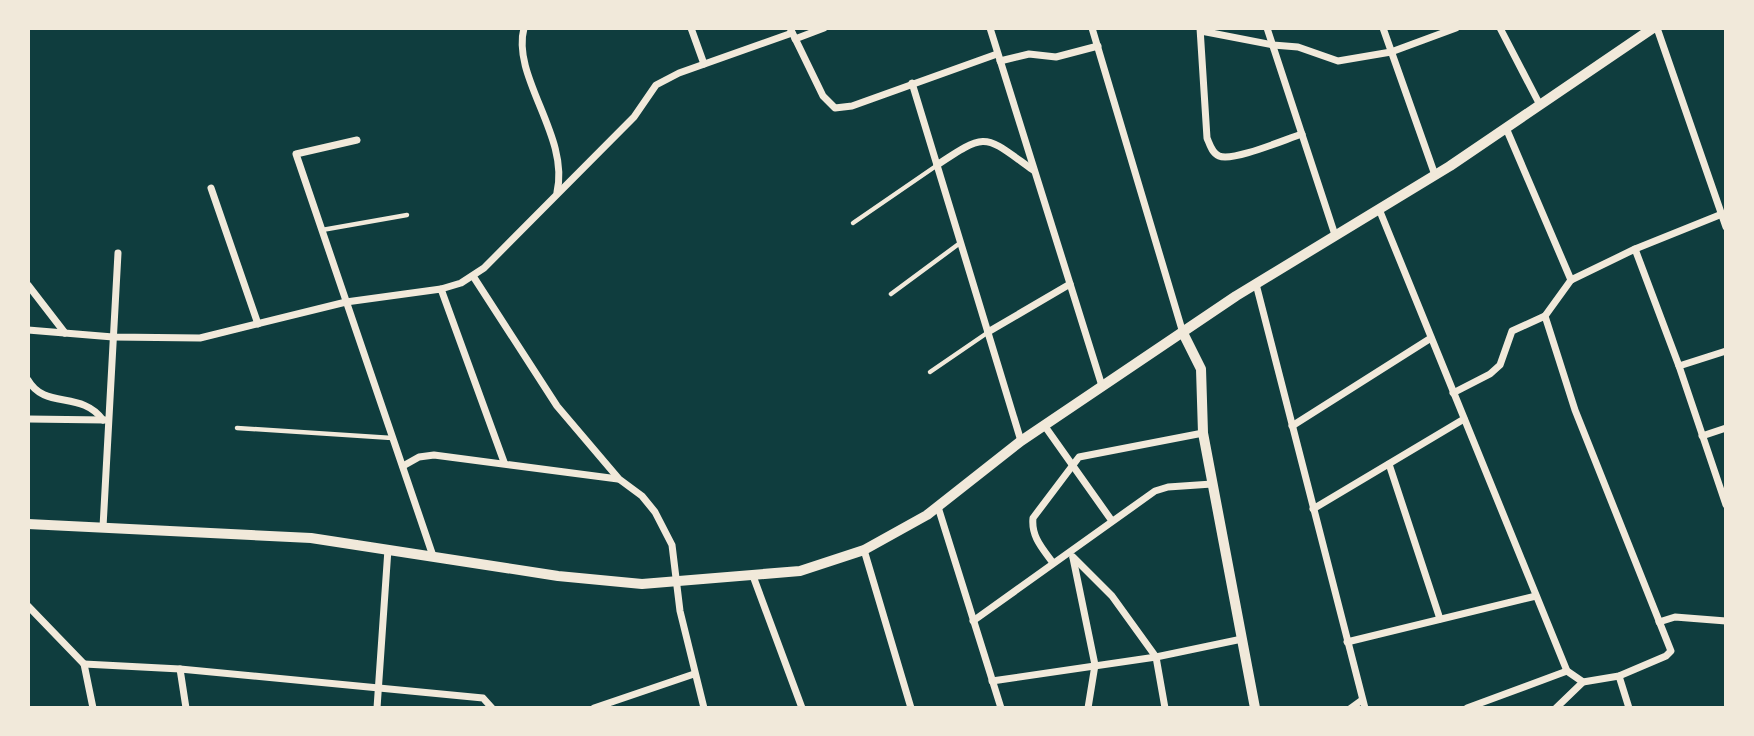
<svg xmlns="http://www.w3.org/2000/svg" width="1754" height="736" viewBox="0 0 1754 736" font-family="Georgia,serif">
<style>
.lines{fill:none;stroke-linecap:round;stroke-linejoin:round}
.service{stroke:#f1e9da;stroke-width:4.5}
.minor{stroke:#f1e9da;stroke-width:7}
.tertiary{stroke:#f1e9da;stroke-width:10}
</style>
<rect width="100%" height="100%" fill="#0f3d3e"/>
<g class="lines">
<g class="service">
<polyline points="853,223 936,166"/>
<polyline points="322,230 407,215"/>
<polyline points="891,294 960,243"/>
<polyline points="930,372 987,333"/>
<polyline points="237,428 392,438"/>
</g>
<g class="minor">
<path d="M 524,28 C 511,77 570,136 557,192"/>
<polyline points="691,28 704,64"/>
<polyline points="790,28 823,96 835,108 852,106 997,54"/>
<polyline points="990,28 1102,386"/>
<polyline points="1092,28 1183,333"/>
<path d="M 1200,28 L 1207,138 C 1210,145 1212,153 1219,156 C 1233,162 1286,139 1302,134"/>
<polyline points="1267,28 1335,235"/>
<polyline points="1383,28 1435,175"/>
<polyline points="1500,28 1540,105"/>
<polyline points="1657,28 1726,227"/>
<polyline points="1201,31 1273,45 1298,47 1338,61 1391,52 1456,28"/>
<polyline points="795,39 824,28"/>
<polyline points="1000,61 1029,54 1056,57 1098,46"/>
<polyline points="912,83 1021,441"/>
<polyline points="1506,128 1571,280"/>
<polyline points="357,140 296,154 433,556"/>
<path d="M 937,165 C 988,131 984,135 1033,170"/>
<polyline points="211,188 258,324"/>
<polyline points="1379,209 1567,671 1583,682"/>
<polyline points="1635,249 1679,366 1726,505"/>
<polyline points="473,276 557,406 619,479 642,496 655,512 672,545 680,611 704,708"/>
<polyline points="1256,284 1365,708"/>
<polyline points="28,285 65,333"/>
<polyline points="441,289 461,283 484,268 634,117 656,85 679,73 792,33"/>
<polyline points="28,330 113,337 200,338 346,302 441,289 504,462"/>
<polyline points="988,332 1070,284"/>
<polyline points="1679,366 1726,351"/>
<path d="M 28,380 C 45,410 81,390 103,420"/>
<polyline points="1453,393 1490,374 1500,365 1512,331 1545,316"/>
<polyline points="28,419 105,420"/>
<polyline points="1044,425 1112,521"/>
<polyline points="1292,426 1431,338"/>
<polyline points="1702,436 1726,428"/>
<polyline points="1389,464 1440,619"/>
<polyline points="403,466 419,457 434,455 618,479"/>
<polyline points="938,507 1001,708"/>
<polyline points="1313,509 1464,419"/>
<polyline points="103,527 118,253"/>
<polyline points="864,550 911,708"/>
<polyline points="1073,557 1112,596 1156,657 1165,708"/>
<polyline points="1073,558 1095,665 1088,708"/>
<path d="M 1053,563 C 1043,549 1031,537 1033,518 L 1079,457 L 1203,433"/>
<polyline points="753,576 802,708"/>
<polyline points="28,606 84,664 93,708"/>
<polyline points="973,621 1155,491 1168,487 1212,484"/>
<polyline points="1659,622 1675,617 1726,621"/>
<polyline points="1347,642 1536,596"/>
<polyline points="84,664 180,669 483,698 492,708"/>
<polyline points="180,669 186,708"/>
<polyline points="1619,676 1629,708"/>
<polyline points="992,681 1156,657 1242,639"/>
<polyline points="377,708 388,549"/>
<polyline points="594,708 694,674"/>
<polyline points="1351,708 1362,700"/>
<polyline points="1467,708 1567,671"/>
<polyline points="1556,708 1583,682 1619,676 1666,656 1671,651 1575,410 1545,316 1571,280 1635,249 1722,214"/>
</g>
<g class="tertiary">
<polyline points="1183,333 1201,369 1203,433 1255,708"/>
<polyline points="28,524 311,538 558,576 642,584 800,571 864,550 927,515 1021,441 1236,296 1450,166 1653,28"/>
</g>
</g>
<rect width="1754" height="736" fill="none" stroke="#f1e9da" stroke-width="60"/>
</svg>
